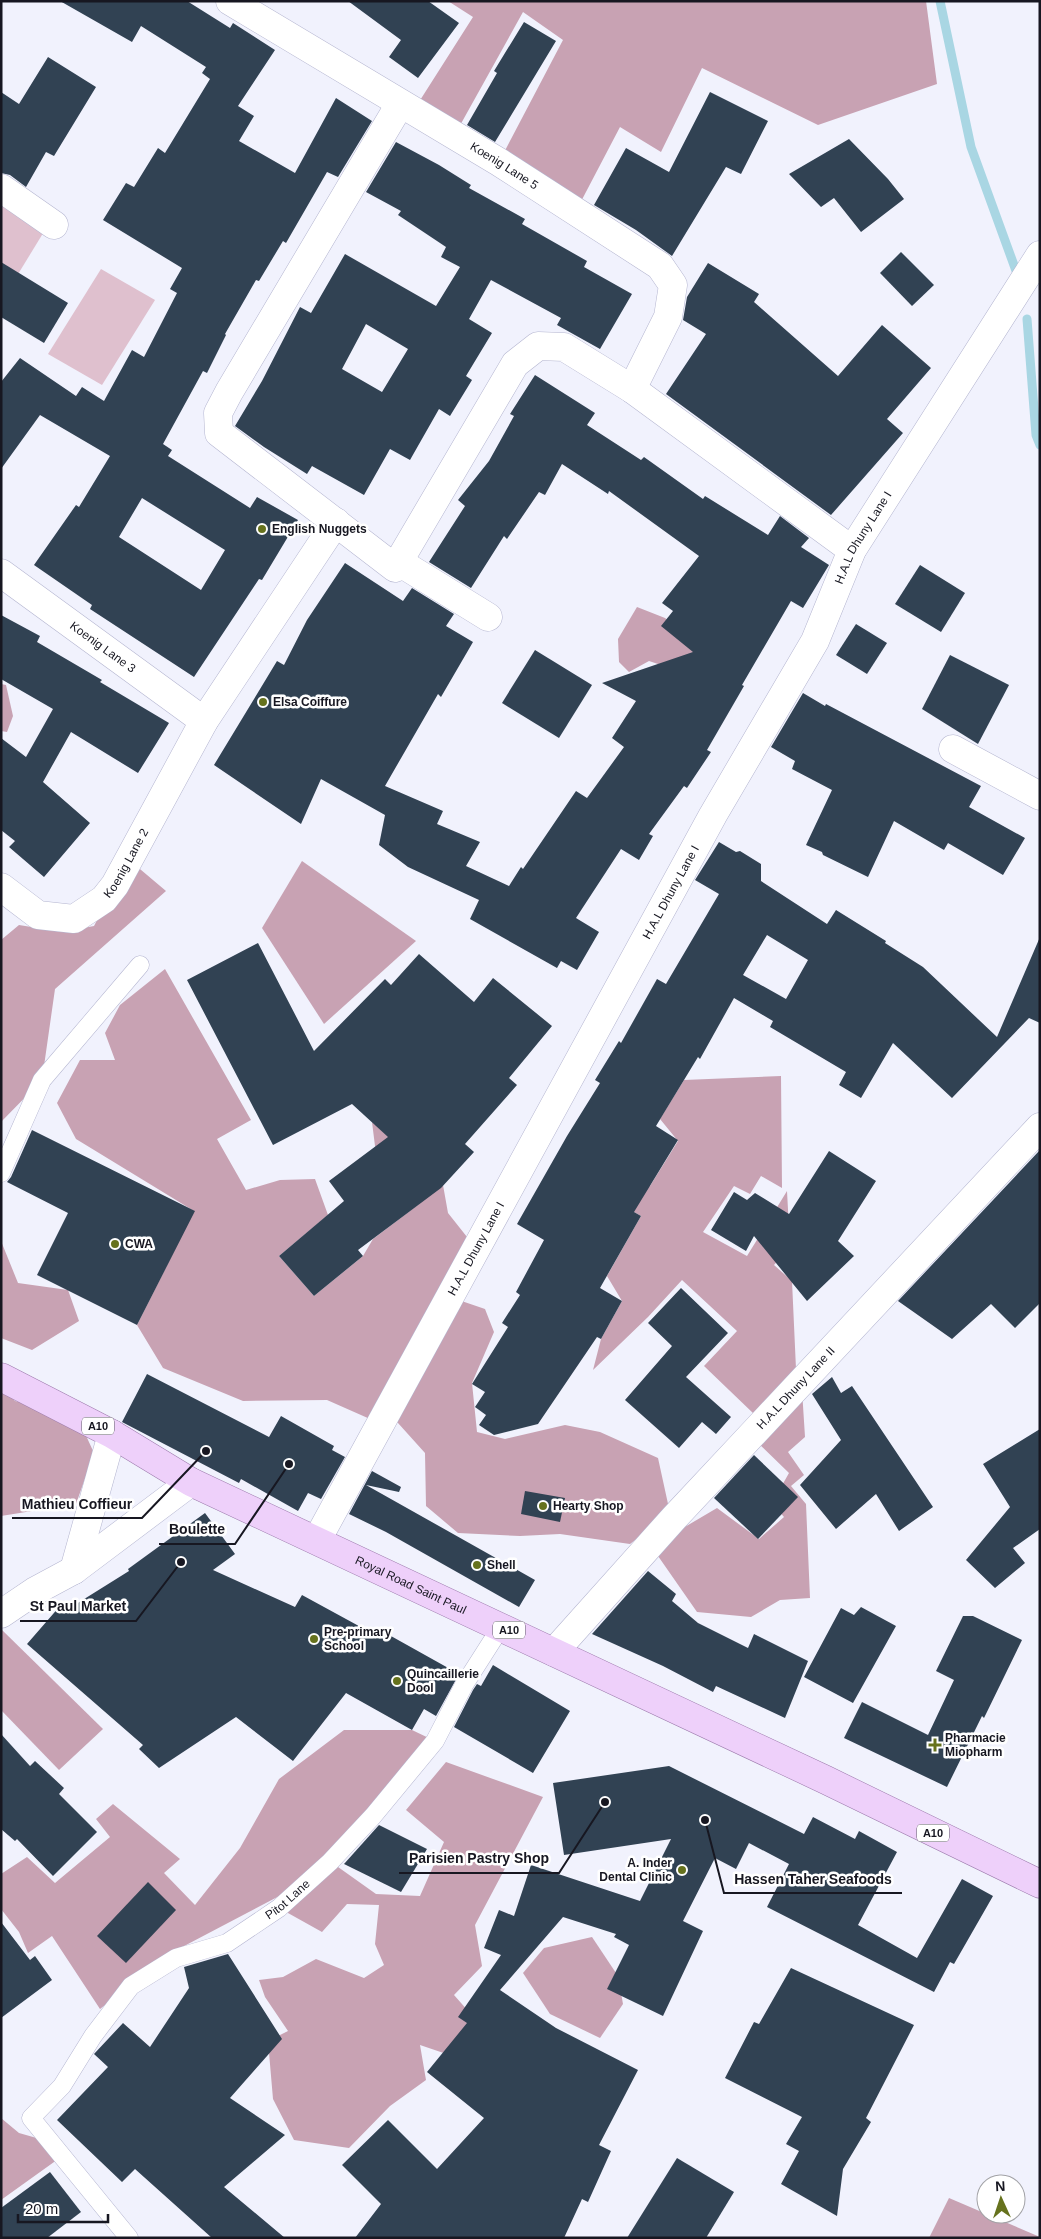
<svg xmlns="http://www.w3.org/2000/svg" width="1041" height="2239" viewBox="0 0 1041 2239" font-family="Arial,sans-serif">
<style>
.green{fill:#dfc0ce}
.forest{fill:#c8a2b3}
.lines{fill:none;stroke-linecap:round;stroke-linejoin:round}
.stream{stroke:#a9d6e3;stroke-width:9}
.building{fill:#314253;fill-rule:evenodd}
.lane-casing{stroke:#b4b5d0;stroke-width:19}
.street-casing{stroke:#b4b5d0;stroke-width:29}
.secondary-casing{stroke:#b4b5d0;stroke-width:29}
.primary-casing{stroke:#9c7aac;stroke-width:29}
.lane{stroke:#fff;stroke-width:18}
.street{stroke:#fff;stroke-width:28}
.secondary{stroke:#fff;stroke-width:28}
.primary{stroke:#eed0fa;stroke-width:28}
.poi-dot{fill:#66721d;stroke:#fff;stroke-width:2}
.labels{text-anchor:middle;stroke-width:5;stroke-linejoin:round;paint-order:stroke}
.shield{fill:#fff;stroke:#5d5d64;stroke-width:1}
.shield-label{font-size:11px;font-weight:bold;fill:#171721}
.street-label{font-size:12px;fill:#171721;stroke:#fff}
.poi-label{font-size:12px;font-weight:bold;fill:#171721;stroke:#fff;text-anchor:start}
.leader{fill:none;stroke:#171721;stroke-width:2}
.callout-dot{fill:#171721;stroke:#fff;stroke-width:2}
.callout-label{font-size:14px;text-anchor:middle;font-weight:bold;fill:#171721;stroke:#fff;stroke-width:5;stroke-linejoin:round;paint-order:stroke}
</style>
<rect width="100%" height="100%" fill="#f1f2fd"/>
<g class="green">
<polygon points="1,204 45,230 1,302"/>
<polygon points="101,269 155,300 102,385 48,354"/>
</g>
<g class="forest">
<polygon points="448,1 926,1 937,84 818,125 702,68 661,152 620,127 576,211 499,162 563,40 523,12 458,129 417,105 473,17"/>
<polygon points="637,607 665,618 700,645 682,672 649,661 629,672 619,662 618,639"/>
<polygon points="1,684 6,685 13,716 7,732 1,731"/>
<polygon points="302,861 416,941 324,1024 262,928"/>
<polygon points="134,864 166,891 55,989 42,1080 1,1122 1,940 19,925 62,932 94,926 115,885"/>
<polygon points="165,969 251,1120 217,1139 246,1190 280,1180 315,1179 328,1215 279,1256 314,1296 363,1256 373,1239 419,1204 375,1146 372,1122 443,1185 448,1213 471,1242 441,1294 485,1309 494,1332 472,1383 477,1432 505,1439 565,1425 600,1432 658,1458 670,1513 630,1544 560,1534 520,1536 458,1533 426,1506 425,1453 380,1403 370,1419 327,1400 243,1401 163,1368 137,1325 194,1211 76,1139 57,1103 80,1060 115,1060 105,1033 120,1005"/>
<polygon points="781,1076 782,1188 761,1176 750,1194 734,1186 703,1232 747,1256 787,1191 790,1247 774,1265 792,1281 796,1369 754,1414 704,1366 737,1331 682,1280 648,1317 593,1370 601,1339 622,1301 607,1276 641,1216 606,1196 650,1186 678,1141 660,1119 684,1080"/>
<polygon points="1,1241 18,1283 68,1290 79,1321 32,1350 1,1338"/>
<polygon points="1,1385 15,1401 77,1416 94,1453 76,1504 1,1516"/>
<polygon points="802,1390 805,1437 788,1452 804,1475 791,1486 806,1504 810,1598 780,1600 751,1617 697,1612 658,1556 678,1531 717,1508 759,1539 784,1517 772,1503 789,1473 755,1440"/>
<polygon points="1,1629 103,1729 59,1770 1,1710"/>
<polygon points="344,1730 412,1730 435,1741 331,1862 376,1894 420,1896 444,1842 406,1810 446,1762 543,1797 475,1925 482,1966 454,1995 492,2038 479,2065 420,2045 426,2080 390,2106 349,2148 294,2140 273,2099 268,2041 288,2031 265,1997 259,1980 283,1977 316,1959 364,1978 384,1965 375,1944 379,1905 347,1904 322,1932 279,1908 285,1893 167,1955 100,2009 52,1936 28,1953 19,1932 1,1909 1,1874 27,1857 55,1883 110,1837 96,1819 113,1804 180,1859 164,1873 195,1905 240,1848 279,1779"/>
<polygon points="592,1937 618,1976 623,2004 600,2038 550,2014 523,1973 544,1948"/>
<polygon points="1,2118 19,2133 47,2141 61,2157 1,2200"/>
<polygon points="949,2198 1040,2237 1040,2238 929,2238"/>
</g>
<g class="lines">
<g class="stream">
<polyline points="940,1 971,147 1019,279"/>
<polyline points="1027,319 1036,435 1040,445"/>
</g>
</g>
<g class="building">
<path d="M 60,1 L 187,1 L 230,28 L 233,23 L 275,50 L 238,106 L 254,116 L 239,141 L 295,173 L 336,98 L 372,121 L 338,177 L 327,172 L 286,243 L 283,241 L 259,281 L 256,280 L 225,334 L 226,335 L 207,373 L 203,371 L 163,444 L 172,450 L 168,456 L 250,508 L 257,497 L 298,520 L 262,580 L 259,579 L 194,677 L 90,609 L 92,605 L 34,565 L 76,505 L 79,507 L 110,456 L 40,415 L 1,469 L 1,382 L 20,358 L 76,396 L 82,387 L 104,401 L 132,350 L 144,357 L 177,293 L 170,289 L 182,268 L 103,220 L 126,183 L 134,187 L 158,148 L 165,153 L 210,79 L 202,73 L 206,67 L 141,26 L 132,42 ZM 142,498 L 225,550 L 201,590 L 119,537 Z"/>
<polygon points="348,1 428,1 459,23 418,78 389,57 401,40"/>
<polygon points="524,22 556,41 495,142 467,125 497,73 494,71"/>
<polygon points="48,57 96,87 54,156 46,152 26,187 10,175 1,173 1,92 19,104"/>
<polygon points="710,92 768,121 741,174 726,167 672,256 636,230 594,205 626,148 669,172"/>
<polygon points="849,139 888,179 904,199 861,232 834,198 821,207 789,174"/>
<path d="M 396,142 L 439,165 L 471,185 L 469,188 L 525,219 L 522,224 L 587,261 L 584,267 L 632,294 L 600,349 L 557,325 L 561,318 L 491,280 L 469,319 L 492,333 L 466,376 L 472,380 L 450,416 L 439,409 L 410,460 L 390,449 L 364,495 L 312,466 L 307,474 L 264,447 L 235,426 L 262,381 L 300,307 L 311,313 L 345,254 L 436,306 L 460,267 L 441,257 L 446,247 L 398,215 L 401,211 L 366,192 ZM 366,324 L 408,349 L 382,392 L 342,369 Z"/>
<polygon points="901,252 934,285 912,306 880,273"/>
<polygon points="1,262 68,303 44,343 1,317"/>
<polygon points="708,263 759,294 754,302 838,376 882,325 931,368 887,419 903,433 831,515 666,394 706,334 683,320 687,297"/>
<polygon points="535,375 595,413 587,425 641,460 644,457 703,499 705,496 768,535 780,516 809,538 801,547 829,565 803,608 791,601 742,685 744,686 707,750 711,752 687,788 684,786 649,834 653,836 639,860 621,849 576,918 599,932 577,970 561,961 557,968 470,919 479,900 408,867 379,845 385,815 321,779 301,824 214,765 277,661 284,665 307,620 345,563 403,601 412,588 454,614 446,626 473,642 441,697 438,694 385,786 443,811 437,824 480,842 466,866 509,886 521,867 523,869 576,791 587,798 624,747 612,738 636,701 602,683 693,652 661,626 673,611 662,603 699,556 609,491 608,494 562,464 545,495 539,492 507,539 504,536 471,588 429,562 465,506 458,500 489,461 514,416 510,414"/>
<polygon points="920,565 965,593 941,632 895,604"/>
<polygon points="1,615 40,636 37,642 102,680 100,682 169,723 138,773 71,732 43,782 90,823 44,877 9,847 15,841 1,830 1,738 26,757 53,709 1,679"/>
<polygon points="856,624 887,643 867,674 836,655"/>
<polygon points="535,650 592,685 559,738 502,703"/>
<polygon points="950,655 1009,685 978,744 922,709"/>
<polygon points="803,693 825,706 826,704 981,786 969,807 1025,838 1003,875 948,843 944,850 894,821 868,877 823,855 822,852 806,845 832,790 792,769 795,761 771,747"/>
<path d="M 719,842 L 736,852 L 740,851 L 761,864 L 761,881 L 827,924 L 836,910 L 886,941 L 885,943 L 923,967 L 997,1037 L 1040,937 L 1040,1023 L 1029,1018 L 952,1098 L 893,1043 L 861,1098 L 839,1085 L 846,1072 L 770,1027 L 773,1021 L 734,998 L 700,1059 L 698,1057 L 656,1126 L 678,1140 L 634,1212 L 641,1216 L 600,1288 L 622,1301 L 601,1339 L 597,1337 L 538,1424 L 494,1435 L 479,1425 L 486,1415 L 475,1407 L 485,1392 L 472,1384 L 508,1327 L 502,1323 L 520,1295 L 516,1292 L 544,1240 L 517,1224 L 567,1136 L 600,1083 L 595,1080 L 619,1041 L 621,1043 L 657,979 L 666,984 L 719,894 L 695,880 ZM 767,935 L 808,960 L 786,999 L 743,975 Z"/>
<polygon points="258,943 314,1051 385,979 391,985 419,954 474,1002 493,978 552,1026 509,1078 517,1085 465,1144 474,1152 441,1188 358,1250 363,1256 314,1296 279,1256 344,1201 329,1181 388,1137 352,1104 273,1145 187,980"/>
<polygon points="32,1130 195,1211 137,1325 37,1275 68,1213 7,1182 11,1177"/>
<polygon points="1040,1150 1040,1303 1015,1328 991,1304 952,1339 898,1301"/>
<polygon points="829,1151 876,1181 838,1241 854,1256 807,1301 754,1236 746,1251 711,1230 734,1192 747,1200 755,1193 789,1214"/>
<polygon points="681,1288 728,1333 686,1377 731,1417 716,1434 702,1422 679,1448 625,1400 672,1346 648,1323"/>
<polygon points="147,1374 269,1437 281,1416 334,1446 332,1450 345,1457 321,1499 308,1493 298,1511 241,1479 239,1483 122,1422"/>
<polygon points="832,1377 841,1393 852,1386 933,1507 899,1531 876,1494 836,1529 800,1485 841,1440 812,1394"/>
<polygon points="1040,1429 1040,1529 1013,1548 1025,1563 995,1588 966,1560 1010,1507 983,1464"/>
<polygon points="754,1455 798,1497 758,1539 714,1498"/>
<polygon points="372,1471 401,1487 399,1492 366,1485 535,1580 519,1607 386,1532 349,1514"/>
<polygon points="525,1491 565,1498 560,1522 521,1514"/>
<polygon points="205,1513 235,1554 213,1570 295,1607 302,1595 379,1637 382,1631 459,1674 436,1716 424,1709 412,1730 346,1693 293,1761 236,1717 159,1768 139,1749 143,1745 27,1644 60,1606 65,1611 129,1571 128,1569"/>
<polygon points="648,1571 676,1594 672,1601 698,1623 748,1648 754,1634 808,1661 785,1718 716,1686 713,1692 663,1666 592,1634"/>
<polygon points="861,1607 896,1626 853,1703 804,1677 841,1608 854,1615"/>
<polygon points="963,1616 973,1616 1022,1640 984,1718 982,1716 947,1787 844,1738 862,1702 928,1735 954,1680 936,1671"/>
<polygon points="493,1665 570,1711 533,1773 454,1727 473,1690 477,1684 481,1686"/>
<polygon points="1,1734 30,1766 35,1761 64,1788 59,1794 97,1832 53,1876 17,1839 15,1841 1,1829"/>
<polygon points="669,1766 804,1834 813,1817 855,1839 859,1831 897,1852 858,1925 917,1958 962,1879 993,1896 954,1964 950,1962 934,1992 767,1907 789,1864 749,1843 736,1869 715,1858 683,1921 703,1931 663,2016 607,1989 629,1945 614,1937 616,1934 563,1917 500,1990 556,2028 638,2070 599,2145 611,2151 588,2202 582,2199 564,2238 355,2238 381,2204 342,2165 388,2120 437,2169 484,2118 427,2072 467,2023 458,2017 501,1955 484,1948 499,1910 514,1916 531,1865 640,1901 671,1839 564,1855 553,1783"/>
<polygon points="379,1825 427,1849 401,1892 344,1864"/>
<polygon points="148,1882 176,1910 126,1963 97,1936"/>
<polygon points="1,1922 30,1960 35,1956 52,1980 1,2018"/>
<polygon points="228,1954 282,2039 230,2098 285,2135 224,2187 285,2238 212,2238 135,2169 122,2182 57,2120 108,2067 94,2054 123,2023 150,2047 189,1988 184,1967"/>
<polygon points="791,1968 914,2025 866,2118 871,2122 843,2169 837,2216 781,2184 799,2151 786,2144 802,2117 725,2078 754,2022 759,2024"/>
<polygon points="677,2158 734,2192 706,2238 627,2238"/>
<polygon points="50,2172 81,2212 47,2238 1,2238 1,2208"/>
</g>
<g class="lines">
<defs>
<g id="lane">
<polyline points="1,1173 42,1080 140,965"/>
<path id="s1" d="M 129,2238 L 31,2118 L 62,2086 L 93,2036 L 131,1986 L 176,1958 L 227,1943 L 279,1908 L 330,1862 L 373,1816 L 435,1741 L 464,1685 L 501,1627"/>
</g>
<g id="street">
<path id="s2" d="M 230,1 L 499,162 L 660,266 L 673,285 L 668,317 L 632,389"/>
<polyline points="400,104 229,392 218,413 219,433 395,568 515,364 538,346 564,347 632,389 852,550"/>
<polyline points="1,188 54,225"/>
<polyline points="399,562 488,617"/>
<path id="s3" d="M 1,573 L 204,721"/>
<polyline points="953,749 1040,796"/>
<path id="s4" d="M 1,887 L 38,915 L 74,919 L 104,899 L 115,885 L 204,721 L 336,522"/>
<path id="s5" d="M 317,1540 L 713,815 L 815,641 L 852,550 L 1040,255"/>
<path id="s6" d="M 554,1652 L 674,1518 L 1040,1127"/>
</g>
<g id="secondary">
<polyline points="74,1570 112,1434"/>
<polyline points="1,1614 35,1591 74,1570 191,1482"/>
</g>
<g id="primary">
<path id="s7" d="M 1,1377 L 112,1434 L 191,1482 L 826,1780 L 1040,1884"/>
</g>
</defs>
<use href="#lane" class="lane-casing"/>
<use href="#street" class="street-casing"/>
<use href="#secondary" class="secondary-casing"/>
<use href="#primary" class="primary-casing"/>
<use href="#lane" class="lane"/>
<use href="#street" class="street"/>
<use href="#secondary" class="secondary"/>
<use href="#primary" class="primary"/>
</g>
<g class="poi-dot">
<circle cx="262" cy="529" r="5"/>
<circle cx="263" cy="702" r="5"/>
<circle cx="115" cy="1244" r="5"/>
<circle cx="543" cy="1506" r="5"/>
<circle cx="477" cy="1565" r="5"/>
<circle cx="314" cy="1639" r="5"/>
<circle cx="397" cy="1681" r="5"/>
<path d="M932.5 1737.5h5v5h5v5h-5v5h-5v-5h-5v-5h5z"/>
<circle cx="682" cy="1870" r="5"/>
</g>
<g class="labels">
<g class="shield">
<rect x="82" y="1417.5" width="32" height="17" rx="4"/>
<rect x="493" y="1621.5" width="32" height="17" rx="4"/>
<rect x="917" y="1824.5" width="32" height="17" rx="4"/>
</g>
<g class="shield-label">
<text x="98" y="1430">A10</text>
<text x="509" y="1634">A10</text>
<text x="933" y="1837">A10</text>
</g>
<g class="street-label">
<text dy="4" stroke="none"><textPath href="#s2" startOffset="320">Koenig Lane 5</textPath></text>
<text dy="4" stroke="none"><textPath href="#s5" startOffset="1142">H.A.L Dhuny Lane I</textPath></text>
<text dy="4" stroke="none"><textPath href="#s3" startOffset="126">Koenig Lane 3</textPath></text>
<text dy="4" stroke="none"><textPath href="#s4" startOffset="161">Koenig Lane 2</textPath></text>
<text dy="4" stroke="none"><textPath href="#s5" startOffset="738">H.A.L Dhuny Lane I</textPath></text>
<text dy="4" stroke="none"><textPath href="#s5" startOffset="332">H.A.L Dhuny Lane I</textPath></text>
<text dy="4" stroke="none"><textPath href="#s6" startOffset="358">H.A.L Dhuny Lane II</textPath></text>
<text dy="4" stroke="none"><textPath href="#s7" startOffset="460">Royal Road Saint Paul</textPath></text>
<text dy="4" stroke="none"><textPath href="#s1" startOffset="502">Pitot Lane</textPath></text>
</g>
<g class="poi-label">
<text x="272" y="533">English Nuggets</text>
<text x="273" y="706">Elsa Coiffure</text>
<text x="125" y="1248">CWA</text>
<text x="553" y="1510">Hearty Shop</text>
<text x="487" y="1569">Shell</text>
<text x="324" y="1636">Pre-primary<tspan x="324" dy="14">School</tspan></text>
<text x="407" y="1678">Quincaillerie<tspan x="407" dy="14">Dool</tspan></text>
<text x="945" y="1742">Pharmacie<tspan x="945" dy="14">Miopharm</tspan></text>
<text x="672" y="1867" text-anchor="end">A. Inder<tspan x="672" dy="14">Dental Clinic</tspan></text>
</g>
</g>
<path class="leader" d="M206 1451L142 1518H12M289 1464L235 1544H159M181 1562L136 1621H20M605 1802L559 1873H399M705 1820L724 1893H902"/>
<g class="callout-dot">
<circle cx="206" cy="1451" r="5"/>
<circle cx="289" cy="1464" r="5"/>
<circle cx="181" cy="1562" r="5"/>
<circle cx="605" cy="1802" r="5"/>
<circle cx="705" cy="1820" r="5"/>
</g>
<g class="callout-label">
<text x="77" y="1509">Mathieu Coffieur</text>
<text x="197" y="1534">Boulette</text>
<text x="78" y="1611">St Paul Market</text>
<text x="479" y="1863">Parisien Pastry Shop</text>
<text x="813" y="1884">Hassen Taher Seafoods</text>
</g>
<rect width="1041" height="2239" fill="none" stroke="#171721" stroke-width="5"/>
<g transform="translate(1001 2199) rotate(357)"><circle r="24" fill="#ffffff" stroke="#a2a2a6"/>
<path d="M0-4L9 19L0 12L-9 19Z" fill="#66721d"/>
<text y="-8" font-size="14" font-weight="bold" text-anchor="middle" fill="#171721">N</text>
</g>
<path d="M18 2214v8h90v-8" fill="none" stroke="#171721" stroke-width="2.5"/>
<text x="25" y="2214" font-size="15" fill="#171721" stroke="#ffffff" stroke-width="4" paint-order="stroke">20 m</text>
</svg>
